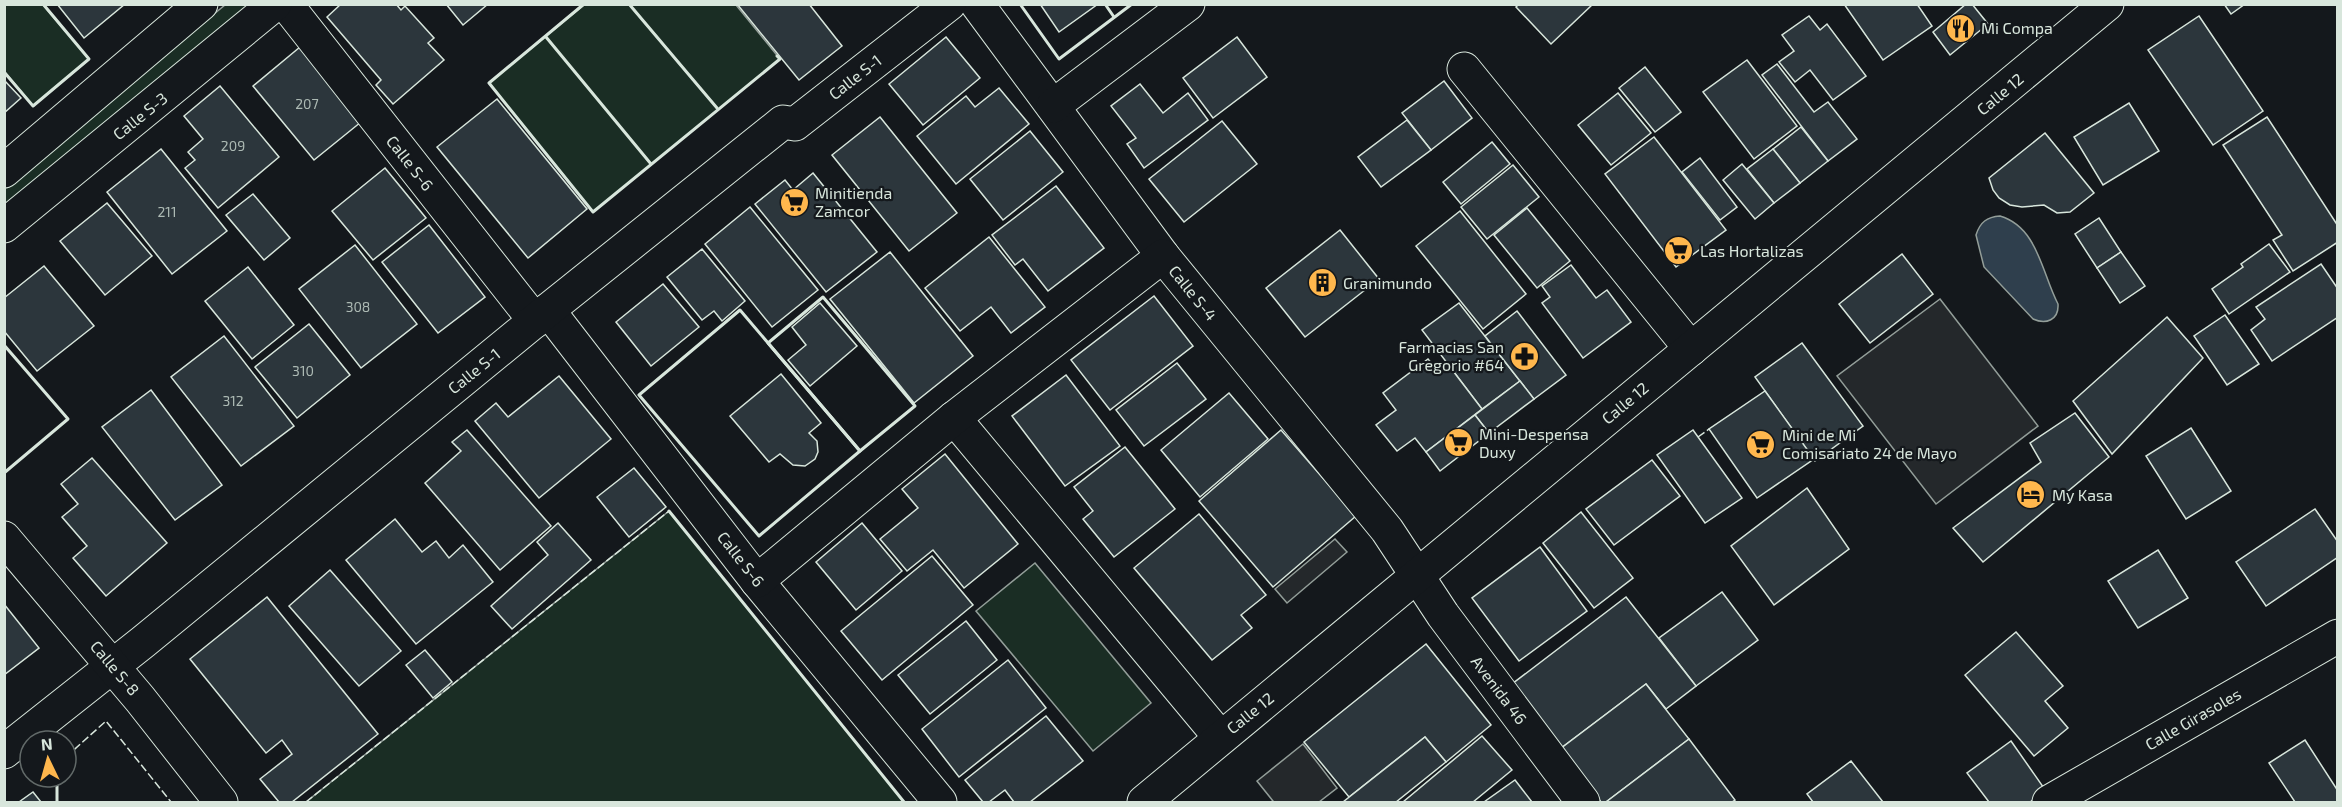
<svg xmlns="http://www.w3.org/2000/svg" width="2342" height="807" viewBox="0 0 2342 807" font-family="'Exo 2',sans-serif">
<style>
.green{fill:#1a2d24;stroke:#939e99;stroke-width:1.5}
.parking{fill:#24282b;stroke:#939e99;stroke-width:1.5}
.water{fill:#2f3f4d;stroke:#939e99;stroke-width:1.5}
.building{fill:#2c363c;stroke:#d8e6dc;stroke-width:1.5}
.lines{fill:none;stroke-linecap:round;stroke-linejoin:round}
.street-casing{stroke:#d8e6dc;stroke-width:35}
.secondary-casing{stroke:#d8e6dc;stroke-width:35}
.primary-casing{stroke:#d8e6dc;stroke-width:35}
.street{stroke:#14181c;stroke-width:33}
.secondary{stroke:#14181c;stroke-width:33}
.primary{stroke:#14181c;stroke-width:33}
.fence{stroke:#d8e6dc;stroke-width:1.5;stroke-dasharray:8 3;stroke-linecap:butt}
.wall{stroke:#d8e6dc;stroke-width:3}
.labels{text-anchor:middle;stroke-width:4.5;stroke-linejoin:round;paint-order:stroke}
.number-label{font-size:14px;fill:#adbab4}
.poi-label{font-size:16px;fill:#d8e6dc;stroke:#14181c;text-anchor:start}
.street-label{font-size:16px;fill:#d8e6dc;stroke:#14181c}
</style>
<rect width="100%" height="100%" fill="#14181c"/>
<g class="green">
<polygon points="4,5 43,5 89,59 33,106 5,72"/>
<polygon points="225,5 249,5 5,210 5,186"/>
<polygon points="584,5 736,5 780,59 593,212 489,83"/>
<polygon points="669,511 904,802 306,802"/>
<polygon points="1035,563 1151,703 1093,751 976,611"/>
</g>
<g class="parking">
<polygon points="1940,299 2038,426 1936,504 1837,376"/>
<polygon points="1335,539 1347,552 1287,603 1275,589"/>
<polygon points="1303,744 1337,788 1319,802 1271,802 1273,801 1257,781"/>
</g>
<path class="water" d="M 2000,216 C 2038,227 2042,274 2058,304 C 2059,320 2046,325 2033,319 L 1984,267 L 1976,235 C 1980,222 1987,217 2000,216 Z"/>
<g class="building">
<polygon points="57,4 125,4 84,38"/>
<polygon points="341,4 396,4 401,10 405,6 434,38 428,43 444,60 393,104 376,85 381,80 327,17"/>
<polygon points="446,4 488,4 463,25"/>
<polygon points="737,4 809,4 842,46 799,80"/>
<polygon points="1040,4 1098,4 1059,32"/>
<polygon points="1519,4 1593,4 1551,44 1516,7"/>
<polygon points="1844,4 1917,4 1932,26 1883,60"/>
<polygon points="1966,4 1972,4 1988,24 1950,55 1933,32"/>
<polygon points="2224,4 2245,4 2231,14"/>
<polygon points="1809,16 1820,30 1827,24 1866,76 1833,100 1810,70 1795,82 1779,62 1794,51 1782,35"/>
<polygon points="2199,16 2263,111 2213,145 2148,50"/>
<polygon points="946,37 980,78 923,125 889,84"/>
<polygon points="1237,37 1267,77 1213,118 1183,78"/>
<polygon points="300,47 361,122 314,160 253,86"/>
<polygon points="1747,60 1797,126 1754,159 1703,92"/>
<polygon points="1777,64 1814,112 1828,102 1857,139 1828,161 1762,75"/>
<polygon points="1645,67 1681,112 1655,132 1619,88"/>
<polygon points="4,80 21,98 4,113"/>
<polygon points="1444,81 1472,118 1431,150 1402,113"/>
<polygon points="1140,84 1163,113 1188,93 1208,120 1144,168 1127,144 1136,138 1111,106"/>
<polygon points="220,86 279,157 218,208 185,168 195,160 188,152 203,139 184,116"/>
<polygon points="999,88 1029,124 956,184 917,136 966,96 975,107"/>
<polygon points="1618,93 1651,133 1611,165 1578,125"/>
<polygon points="497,99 587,209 528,258 437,147"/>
<polygon points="2129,103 2159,151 2103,185 2074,137"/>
<polygon points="880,117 957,213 909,251 832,155"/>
<polygon points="2267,117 2338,226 2338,242 2293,271 2273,240 2282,235 2223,145"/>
<polygon points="1407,120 1431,150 1381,187 1358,157"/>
<polygon points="1222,121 1257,164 1184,222 1149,179"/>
<polygon points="1801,127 1828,161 1800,183 1773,149"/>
<polygon points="1030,131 1063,172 1003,220 970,179"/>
<polygon points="2045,133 2094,193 2070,212 2057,213 2044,205 2022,207 2010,205 1999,198 1993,190 1989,178"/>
<polygon points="1654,137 1726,230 1676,267 1605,174"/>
<polygon points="1492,142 1510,164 1461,204 1443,182"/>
<polygon points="161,149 227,231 172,274 107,192"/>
<polygon points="1773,149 1800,183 1774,203 1747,169"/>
<polygon points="1700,158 1737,207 1720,220 1682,172"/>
<polygon points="1742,164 1774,203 1755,219 1723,180"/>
<polygon points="1513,165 1539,197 1487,239 1461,207"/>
<polygon points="385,168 426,218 373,260 332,211"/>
<polygon points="813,173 877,252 826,292 755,204 785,180 793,190"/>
<polygon points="1056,186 1104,248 1048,291 1023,259 1015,265 992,235"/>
<polygon points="253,194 290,238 264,260 226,215"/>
<polygon points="107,203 152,256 105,295 60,241"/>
<polygon points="750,207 818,290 772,327 705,244"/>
<polygon points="1527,208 1570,261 1537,288 1494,235"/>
<polygon points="1460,211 1526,294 1483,329 1416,246"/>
<polygon points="2099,218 2121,252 2097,268 2075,234"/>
<polygon points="429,225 485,297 438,333 382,262"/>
<polygon points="1340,230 1379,279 1305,337 1266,288"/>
<polygon points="989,237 1045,307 1011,333 991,307 960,331 925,288"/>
<polygon points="2269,244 2290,272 2229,314 2212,289 2243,267 2241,264"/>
<polygon points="355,245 417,324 361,368 299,289"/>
<polygon points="702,249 745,301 722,321 714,311 702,320 667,277"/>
<polygon points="890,252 973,356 914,403 830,299"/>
<polygon points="2121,252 2145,286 2120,303 2097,268"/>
<polygon points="1902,254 1933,294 1870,343 1839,304"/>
<polygon points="2321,264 2338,289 2338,317 2272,361 2251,330 2265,319 2256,307"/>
<polygon points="1571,265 1596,298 1607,290 1631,322 1583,358 1542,303 1550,297 1542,286"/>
<polygon points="44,266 94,326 37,371 4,331 4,298"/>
<polygon points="248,267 294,325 252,359 205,301"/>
<polygon points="663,284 699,327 651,366 616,322"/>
<polygon points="1154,296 1193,346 1110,410 1071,360"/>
<polygon points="820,303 857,346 810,386 788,360 806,345 792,327"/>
<polygon points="1459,303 1520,381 1482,409 1422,330"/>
<polygon points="1517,311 1566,375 1534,399 1485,336"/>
<polygon points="2225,315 2259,364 2227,385 2194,336"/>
<polygon points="2167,317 2203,358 2112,454 2073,401"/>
<polygon points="309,324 350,375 297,418 255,367"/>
<polygon points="224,336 294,426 241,466 171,377"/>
<polygon points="1802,343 1863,426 1815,461 1755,377"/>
<polygon points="1428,359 1437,370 1447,363 1482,409 1426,452 1415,438 1397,451 1376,425 1396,410 1383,393"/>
<polygon points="1177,363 1206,399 1144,446 1116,410"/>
<polygon points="781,374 821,423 809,433 817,441 818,452 815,459 805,466 793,465 780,454 769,462 730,416"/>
<polygon points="1066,375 1120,446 1065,486 1012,416"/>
<polygon points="559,376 611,439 539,498 475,421 496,403 508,417"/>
<polygon points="1520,381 1534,399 1489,433 1475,415"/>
<polygon points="151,390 222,485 175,520 102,427"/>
<polygon points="1765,391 1814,459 1757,498 1709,429"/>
<polygon points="1229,393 1268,439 1200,497 1161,450"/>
<polygon points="2075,413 2109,457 1983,562 1953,528 2041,462 2030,443"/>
<polygon points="1475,415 1489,433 1440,471 1426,452"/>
<polygon points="2191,428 2231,491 2186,519 2146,456"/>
<polygon points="467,430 551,526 500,570 425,483 461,451 452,442"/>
<polygon points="1281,430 1356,516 1273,587 1199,501"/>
<polygon points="1693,430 1742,498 1705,523 1657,455"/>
<polygon points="1125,447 1175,509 1114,557 1083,519 1093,511 1074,487"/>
<polygon points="945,454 1018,544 964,588 933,550 907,571 880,539 918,508 902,489"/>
<polygon points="92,458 167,543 106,596 73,558 87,546 62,517 78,504 61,484"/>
<polygon points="1652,460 1680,496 1614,545 1586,509"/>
<polygon points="634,468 666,507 629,537 597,497"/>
<polygon points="1807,488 1849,549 1774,605 1731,546"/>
<polygon points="2315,509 2338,542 2338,557 2266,606 2236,562"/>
<polygon points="1581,512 1633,578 1594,608 1543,543"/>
<polygon points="1199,514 1266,595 1241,615 1252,628 1212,660 1134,568"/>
<polygon points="395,519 422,552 436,541 449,558 463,545 493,582 416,644 346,560"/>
<polygon points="558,523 591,560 512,629 491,606 548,555 537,542"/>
<polygon points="862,523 902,571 856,610 816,562"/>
<polygon points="1540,547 1587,611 1519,661 1472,598"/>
<polygon points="2158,550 2188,598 2138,628 2108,581"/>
<polygon points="932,556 973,605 882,680 841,631"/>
<polygon points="330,570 401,651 359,686 289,606"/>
<polygon points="1722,592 1758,640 1696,686 1659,638"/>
<polygon points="267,597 378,734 292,802 279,802 260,779 292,754 282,740 266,753 190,659"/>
<polygon points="1626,597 1696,686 1666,709 1646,684 1560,749 1512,684"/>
<polygon points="4,604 39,648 4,675"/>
<polygon points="966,621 997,660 930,714 898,675"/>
<polygon points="2016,632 2063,686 2045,701 2068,728 2034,756 1965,675"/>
<polygon points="1426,644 1491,725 1446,762 1425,737 1349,797 1304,742"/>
<polygon points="425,650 452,682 433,698 406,665"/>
<polygon points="1008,660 1046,708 959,777 922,729"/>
<polygon points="1646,684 1689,739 1606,802 1601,802 1560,749"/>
<polygon points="1046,716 1083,761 1030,802 1014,802 1005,790 989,802 983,802 965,780"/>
<polygon points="1482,736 1512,770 1473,802 1403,802"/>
<polygon points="1425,737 1446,762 1396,802 1343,802"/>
<polygon points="1689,739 1735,800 1732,802 1606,802"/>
<polygon points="2305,740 2338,791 2338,802 2295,802 2269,763"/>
<polygon points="2011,741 2046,791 2030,802 1989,802 1967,773"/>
<polygon points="1851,761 1883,802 1813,802 1807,794"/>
<polygon points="1515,780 1532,802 1484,802"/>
<polygon points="33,792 41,802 19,802"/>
</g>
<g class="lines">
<defs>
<g id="street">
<polyline points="286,4 535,321"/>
<polyline points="977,4 1163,256 1387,530 1443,615 1583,802"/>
<polyline points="1464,69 1691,349"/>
<polyline points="1053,106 1188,4"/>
<polyline points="4,171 201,4"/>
<polyline points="4,226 275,4"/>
<polyline points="548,310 757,581 940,802"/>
<polyline points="954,418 1220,737"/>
<polyline points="757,581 954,418 1163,256"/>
<polyline points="4,752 143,642 548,310 783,122 795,124 949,4"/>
<polyline points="2049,802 2338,636"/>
</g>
<polyline id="secondary" points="4,538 140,699 221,802"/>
<polyline id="primary" points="1144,802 2107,4"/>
</defs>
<use href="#street" class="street-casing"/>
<use href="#secondary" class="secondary-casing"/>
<use href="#primary" class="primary-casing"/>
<use href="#street" class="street"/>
<use href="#secondary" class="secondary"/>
<use href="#primary" class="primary"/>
<g class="fence">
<polyline points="1698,437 1709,429"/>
<polyline points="66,757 106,721 171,802"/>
<polyline points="306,802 669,511"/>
</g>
<g class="wall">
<polyline points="584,4 489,83 593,212 780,59 777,56"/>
<polyline points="629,4 717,108"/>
<polyline points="1020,4 1059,59 1132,4"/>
<polyline points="1105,4 1114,17"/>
<polyline points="546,37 651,164"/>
<polyline points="4,72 33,106 89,59 43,4"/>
<polygon points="823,297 915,406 860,451 768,343"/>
<polygon points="740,310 860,451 759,536 639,395"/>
<polyline points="4,345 68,419 4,473"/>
<polyline points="669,511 904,802"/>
<polyline points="57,777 57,802"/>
</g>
</g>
<defs>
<symbol id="restaurant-disc" viewBox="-11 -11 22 22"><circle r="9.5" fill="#ffb74d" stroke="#14181c"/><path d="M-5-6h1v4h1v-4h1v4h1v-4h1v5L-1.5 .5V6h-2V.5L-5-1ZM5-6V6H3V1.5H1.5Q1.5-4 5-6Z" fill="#111"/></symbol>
<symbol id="supermarket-disc" viewBox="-11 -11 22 22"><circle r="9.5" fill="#ffb74d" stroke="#14181c"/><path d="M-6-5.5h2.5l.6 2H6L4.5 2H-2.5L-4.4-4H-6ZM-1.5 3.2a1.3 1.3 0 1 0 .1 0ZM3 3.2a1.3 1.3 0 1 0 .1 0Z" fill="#111"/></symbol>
<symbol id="building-disc" viewBox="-11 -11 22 22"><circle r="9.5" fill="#ffb74d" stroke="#14181c"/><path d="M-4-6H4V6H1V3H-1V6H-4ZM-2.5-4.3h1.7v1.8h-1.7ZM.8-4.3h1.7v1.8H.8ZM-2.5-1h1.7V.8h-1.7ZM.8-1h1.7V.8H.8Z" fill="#111"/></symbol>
<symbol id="pharmacy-disc" viewBox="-11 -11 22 22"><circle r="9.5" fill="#ffb74d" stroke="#14181c"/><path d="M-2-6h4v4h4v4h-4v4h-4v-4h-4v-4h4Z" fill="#111"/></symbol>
<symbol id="hotel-disc" viewBox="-11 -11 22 22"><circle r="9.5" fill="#ffb74d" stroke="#14181c"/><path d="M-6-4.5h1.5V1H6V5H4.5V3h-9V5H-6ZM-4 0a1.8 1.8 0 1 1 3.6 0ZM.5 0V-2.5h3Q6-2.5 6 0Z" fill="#111"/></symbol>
</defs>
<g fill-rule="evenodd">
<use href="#restaurant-disc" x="1944" y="12" width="33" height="33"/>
<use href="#supermarket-disc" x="778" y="186" width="33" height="33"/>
<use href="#supermarket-disc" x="1662" y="234" width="33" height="33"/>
<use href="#building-disc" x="1306" y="266" width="33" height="33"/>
<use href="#pharmacy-disc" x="1508" y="340" width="33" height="33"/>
<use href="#supermarket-disc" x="1442" y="426" width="33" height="33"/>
<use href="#supermarket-disc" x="1744" y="428" width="33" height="33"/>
<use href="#hotel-disc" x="2014" y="478" width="33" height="33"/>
</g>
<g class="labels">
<g class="number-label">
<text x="307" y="109">207</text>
<text x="233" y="151">209</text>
<text x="167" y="217">211</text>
<text x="358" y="312">308</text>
<text x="303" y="376">310</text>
<text x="233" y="406">312</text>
</g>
<g class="poi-label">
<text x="1981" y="34">Mi Compa</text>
<text x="815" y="199">Minitienda<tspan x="815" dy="18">Zamcor</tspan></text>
<text x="1700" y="257">Las Hortalizas</text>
<text x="1343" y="289">Granimundo</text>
<text x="1504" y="353" text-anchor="end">Farmacias San<tspan x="1504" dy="18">Gregorio #64</tspan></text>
<text x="1479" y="440">Mini-Despensa<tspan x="1479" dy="18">Duxy</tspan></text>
<text x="1782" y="441">Mini de Mi<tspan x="1782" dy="18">Comisariato 24 de Mayo</tspan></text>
<text x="2052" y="501">My Kasa</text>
</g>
<g class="street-label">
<text transform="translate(855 77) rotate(-38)" y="6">Calle S-1</text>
<text transform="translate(2000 94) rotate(-40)" y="6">Calle 12</text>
<text transform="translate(140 116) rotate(-39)" y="6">Calle S-3</text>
<text transform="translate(410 163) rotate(52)" y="6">Calle S-6</text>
<text transform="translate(1193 293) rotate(51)" y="6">Calle S-4</text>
<text transform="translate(474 371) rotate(-39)" y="6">Calle S-1</text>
<text transform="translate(1625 403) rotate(-40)" y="6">Calle 12</text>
<text transform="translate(741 559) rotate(52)" y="6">Calle S-6</text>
<text transform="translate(115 668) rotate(50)" y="6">Calle S-8</text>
<text transform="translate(1499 690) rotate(53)" y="6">Avenida 46</text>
<text transform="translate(1250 713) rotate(-39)" y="6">Calle 12</text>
<text transform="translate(2193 719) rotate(-30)" y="6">Calle Girasoles</text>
</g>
</g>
<rect width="2342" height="807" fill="none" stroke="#d8e6dc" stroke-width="12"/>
<g transform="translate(48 759) rotate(355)"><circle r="28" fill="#14181c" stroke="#626a69" stroke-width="1.5"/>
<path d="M0-4.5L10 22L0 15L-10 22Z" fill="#ffb74d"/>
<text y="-9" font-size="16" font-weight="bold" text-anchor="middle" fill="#d8e6dc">N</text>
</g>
</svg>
